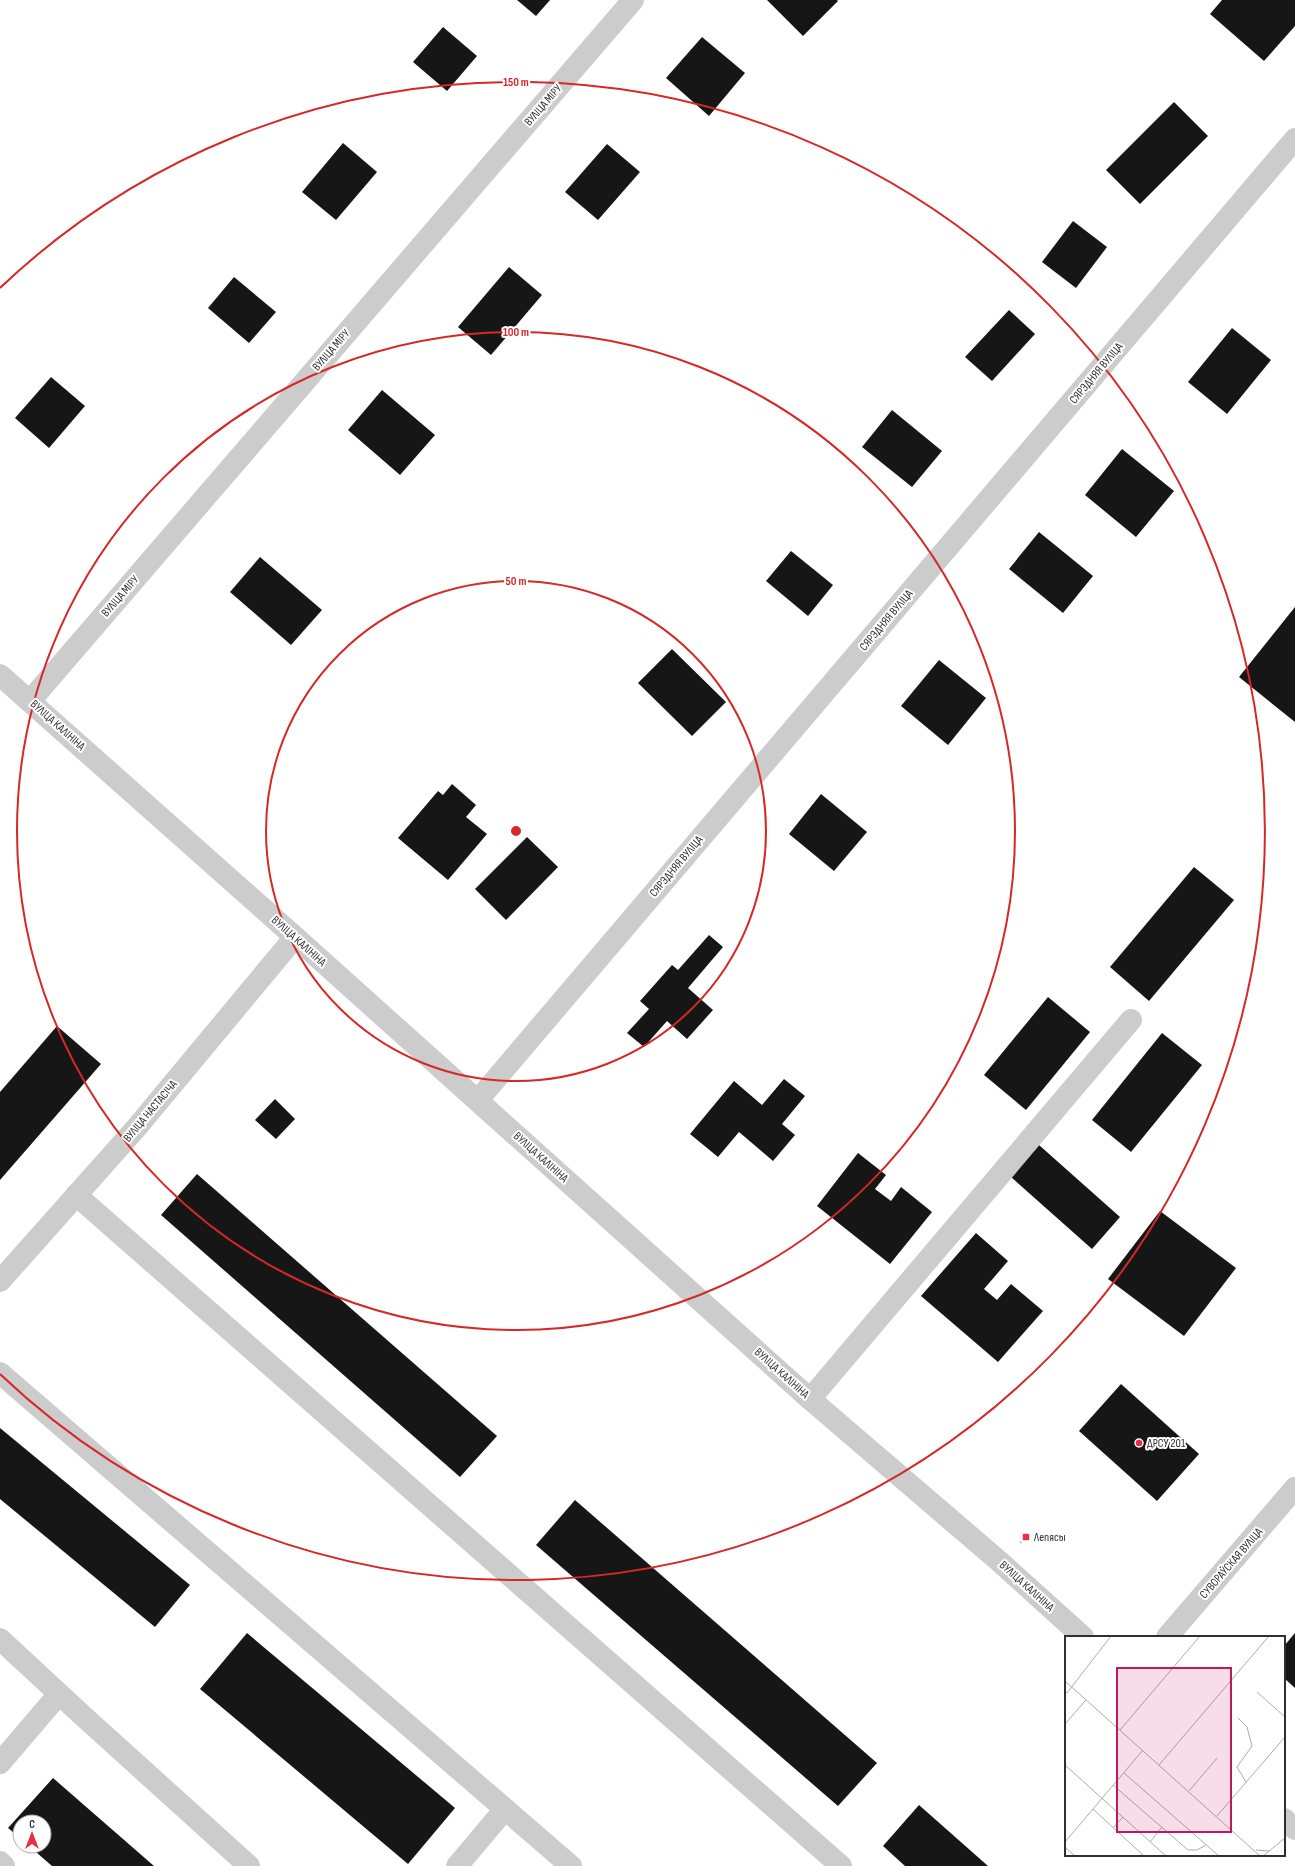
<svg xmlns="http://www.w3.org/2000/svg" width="1295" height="1866" viewBox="0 0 1295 1866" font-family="'Sofia Sans Condensed',sans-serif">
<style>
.building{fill:#161616}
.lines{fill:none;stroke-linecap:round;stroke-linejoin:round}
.path{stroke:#ccc;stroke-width:2.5;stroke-dasharray:2 2;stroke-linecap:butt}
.minor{stroke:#ccc;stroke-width:22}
.ring{fill:none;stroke:#d62828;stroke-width:2}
.poi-dot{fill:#ea2d45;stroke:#fff;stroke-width:1.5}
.labels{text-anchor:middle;stroke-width:4;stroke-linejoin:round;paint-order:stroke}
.street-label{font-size:12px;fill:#2f2f2f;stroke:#fff}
.poi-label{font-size:12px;fill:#2f2f2f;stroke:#fff;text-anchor:start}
.inset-road{fill:none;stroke:#acacac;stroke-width:1}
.view{fill:#c2185b;fill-opacity:0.15;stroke:#c2185b;stroke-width:2}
.inset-edge{fill:none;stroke:#2f2f2f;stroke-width:2}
.centre{fill:#d62828;stroke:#fff;stroke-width:2}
.ring-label{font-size:12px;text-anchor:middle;font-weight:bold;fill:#d62828;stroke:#fff;stroke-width:4;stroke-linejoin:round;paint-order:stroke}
</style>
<rect width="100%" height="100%" fill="#fff"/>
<g class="building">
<polygon points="517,0 550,0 536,16"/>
<polygon points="767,0 837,0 838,1 803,36"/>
<polygon points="1222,0 1295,0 1295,26 1264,61 1210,14"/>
<polygon points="443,27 477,56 447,91 413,62"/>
<polygon points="702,37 745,73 709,116 666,78"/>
<polygon points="1174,102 1208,136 1140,204 1106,170"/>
<polygon points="343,143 377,172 336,220 302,192"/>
<polygon points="607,144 640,172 598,220 565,192"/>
<polygon points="1073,221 1107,247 1076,288 1042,262"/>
<polygon points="509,267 542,295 491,355 458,327"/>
<polygon points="234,277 276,312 249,343 208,308"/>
<polygon points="1009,310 1035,334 992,381 965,357"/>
<polygon points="1232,328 1271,360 1227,414 1188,382"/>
<polygon points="51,377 85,406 49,448 15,418"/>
<polygon points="382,390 435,435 400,475 348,430"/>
<polygon points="892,410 942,451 912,487 862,447"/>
<polygon points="1122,449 1174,491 1136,537 1085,495"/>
<polygon points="1039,532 1093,576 1063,613 1009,569"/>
<polygon points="791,551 833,585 808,616 766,581"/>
<polygon points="260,557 322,610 291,645 230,592"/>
<polygon points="1295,607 1295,722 1239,677"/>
<polygon points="672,649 726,702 692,736 638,683"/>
<polygon points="939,660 986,698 948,745 901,706"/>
<polygon points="452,784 476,805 466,817 487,834 448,880 398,838 438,791 443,795"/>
<polygon points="821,794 867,832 834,871 789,834"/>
<polygon points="527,837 558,867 506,920 475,889"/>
<polygon points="1194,867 1234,900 1149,1001 1110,967"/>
<polygon points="709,935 723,947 688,988 713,1010 687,1039 667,1021 644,1047 627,1033 649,1009 640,1001 672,965 678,970"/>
<polygon points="1048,997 1090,1032 1026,1110 984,1075"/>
<polygon points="57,1026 101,1064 0,1180 0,1092"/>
<polygon points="1162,1033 1202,1065 1131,1152 1092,1120"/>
<polygon points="784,1079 805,1096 782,1124 795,1135 773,1161 739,1132 718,1157 690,1134 734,1081 762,1105"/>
<polygon points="275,1099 295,1119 276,1139 255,1120"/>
<polygon points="1039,1145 1120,1217 1092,1249 1011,1177"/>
<polygon points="858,1153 886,1175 875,1189 891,1201 901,1187 932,1212 890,1264 817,1206"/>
<polygon points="197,1174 497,1436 460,1477 161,1215"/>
<polygon points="1160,1211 1236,1268 1184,1336 1108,1279"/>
<polygon points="976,1233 1008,1261 984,1289 997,1300 1011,1284 1043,1311 998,1362 921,1296"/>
<polygon points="1121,1384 1199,1454 1157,1501 1079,1431"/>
<polygon points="0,1428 190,1585 155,1627 0,1499"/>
<polygon points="575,1500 877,1763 838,1806 536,1545"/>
<polygon points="247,1633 455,1808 408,1864 200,1689"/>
<polygon points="1295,1633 1295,1688 1284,1678 1284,1646"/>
<polygon points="53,1778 154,1866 52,1866 29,1846 44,1846 44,1822 20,1822 20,1838 8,1828"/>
<polygon points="919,1805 988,1866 905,1866 883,1846"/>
</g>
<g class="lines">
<polyline class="path" points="1020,1543 1026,1537"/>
<g class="minor">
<polyline points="0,675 295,937 810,1399 1000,1562 1083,1637"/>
<polyline points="30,701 633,0"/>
<polyline points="478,1100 1295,139"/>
<polyline points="76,1195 841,1866"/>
<polyline points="0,1281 137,1127 295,937"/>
<polyline points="0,1373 571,1866"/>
<polyline points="810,1399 1131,1020"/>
<polyline points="1167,1637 1295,1488"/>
<polyline points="0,1639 82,1715 249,1866"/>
<polyline points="0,1763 59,1694"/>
<polyline points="1284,1819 1295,1829"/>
<polyline points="0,1862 4,1866"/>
<polyline points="457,1866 505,1809"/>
</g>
</g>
<g class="ring">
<circle cx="516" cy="831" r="250"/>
<circle cx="516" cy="831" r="499"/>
<path d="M0 288A749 749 0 1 1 0 1374"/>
</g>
<g class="poi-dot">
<circle cx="1139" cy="1443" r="4"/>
<rect x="1022" y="1533" width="8" height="8" rx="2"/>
</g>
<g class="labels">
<g class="street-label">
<text transform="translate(543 105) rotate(-49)" y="4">ВУЛІЦА МІРУ</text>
<text transform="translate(331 350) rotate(-49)" y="4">ВУЛІЦА МІРУ</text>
<text transform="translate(1096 373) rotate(-50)" y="4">СЯРЭДНЯЯ ВУЛІЦА</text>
<text transform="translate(120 596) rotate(-49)" y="4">ВУЛІЦА МІРУ</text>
<text transform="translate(886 620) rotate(-50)" y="4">СЯРЭДНЯЯ ВУЛІЦА</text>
<text transform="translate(58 725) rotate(42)" y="4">ВУЛІЦА КАЛІНІНА</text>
<text transform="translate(676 866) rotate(-50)" y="4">СЯРЭДНЯЯ ВУЛІЦА</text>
<text transform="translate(299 941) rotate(42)" y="4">ВУЛІЦА КАЛІНІНА</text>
<text transform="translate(150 1111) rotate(-50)" y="4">ВУЛІЦА НАСТАСІЧА</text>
<text transform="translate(541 1157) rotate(42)" y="4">ВУЛІЦА КАЛІНІНА</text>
<text transform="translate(782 1373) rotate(42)" y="4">ВУЛІЦА КАЛІНІНА</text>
<text transform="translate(1231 1563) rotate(-49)" y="4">СУВОРАЎСКАЯ ВУЛІЦА</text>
<text transform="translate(1027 1586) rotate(42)" y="4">ВУЛІЦА КАЛІНІНА</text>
</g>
<g class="poi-label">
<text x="1147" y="1447">ДРСУ 201</text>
<text x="1034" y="1541">Лепясы</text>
</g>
</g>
<g transform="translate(1065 1636)">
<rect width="220" height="220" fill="#fff"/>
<path class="inset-road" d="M 0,45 L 195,220M 0,55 L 2,57 L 46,0M 192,56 L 220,81M 173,82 L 182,91 L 187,110 L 172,131 L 181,146M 0,88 L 21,64M 55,94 L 135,0M 0,129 L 101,220M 94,129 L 204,0M 59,137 L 154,220M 48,149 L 123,214 L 132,214 L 141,209M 124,155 L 152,122M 28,173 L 79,220M 152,180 L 220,101M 48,192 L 58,181M 0,206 L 78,114M 85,206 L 97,191M 0,211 L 10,220M 191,214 L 204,215M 198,220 L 220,202"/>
<path class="view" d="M 52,32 L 166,32 L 166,196 L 52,196 Z"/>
<rect width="220" height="220" class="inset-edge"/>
</g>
<circle cx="516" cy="831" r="6" class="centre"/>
<g class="ring-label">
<text x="516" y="86">150 m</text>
<text x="516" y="336">100 m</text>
<text x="516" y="585">50 m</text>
</g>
<g transform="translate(32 1834)"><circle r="19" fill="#ffffff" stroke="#acacac"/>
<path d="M0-3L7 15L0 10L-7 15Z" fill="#ea2d45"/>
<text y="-6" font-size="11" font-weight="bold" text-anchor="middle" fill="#2f2f2f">С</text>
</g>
</svg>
